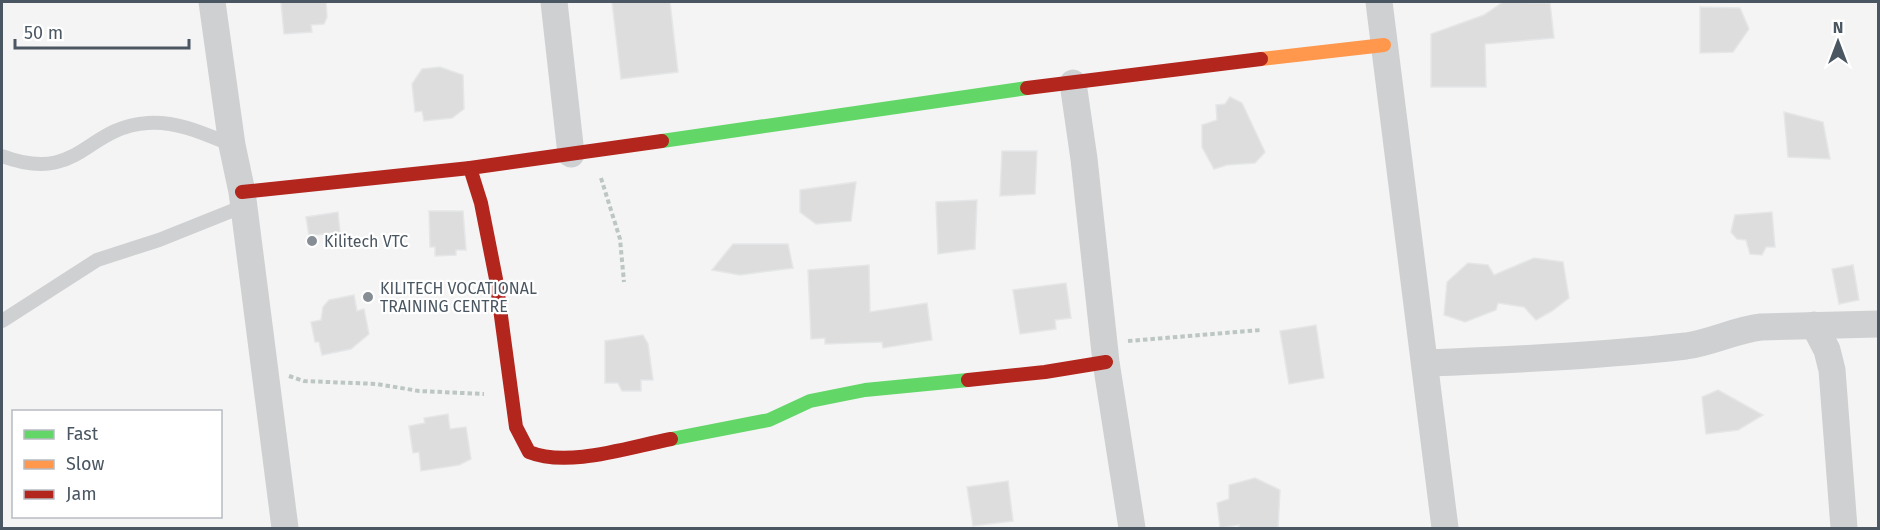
<svg xmlns="http://www.w3.org/2000/svg" width="1880" height="530" viewBox="0 0 1880 530" font-family="'Fira Sans',sans-serif">
<style>
.building{fill:#ddddde;stroke:#e5e6e7;stroke-width:1.5}
.lines{fill:none;stroke-linecap:round;stroke-linejoin:round}
.path{stroke:#bcc7c4;stroke-width:4;stroke-dasharray:4.5 3;stroke-linecap:butt}
.lane{stroke:#ced0d2;stroke-width:14}
.street{stroke:#ced0d2;stroke-width:27}
.fast{stroke:#63d668;stroke-width:14}
.slow{stroke:#ff974d;stroke-width:14}
.jam{stroke:#b3261e;stroke-width:14}
.poi-dot{fill:#868d94;stroke:#fff;stroke-width:2}
.labels{text-anchor:middle;stroke-width:4.5;stroke-linejoin:round;paint-order:stroke}
.poi-label{font-size:16px;fill:#4a5661;stroke:#fff;text-anchor:start}
</style>
<rect width="100%" height="100%" fill="#f4f4f4"/>
<g class="building">
<polygon points="281,2 326,2 327,17 324,24 311,25 312,32 284,34"/>
<polygon points="612,2 670,2 678,72 621,79"/>
<polygon points="1503,2 1550,3 1554,38 1485,44 1486,87 1431,87 1431,34 1484,15"/>
<polygon points="1700,7 1740,8 1749,29 1733,52 1700,53"/>
<polygon points="440,67 463,75 464,109 452,118 424,121 422,111 415,112 412,84 422,69"/>
<polygon points="1230,97 1242,103 1265,152 1255,163 1227,165 1214,169 1202,147 1202,125 1217,120 1216,105 1225,104"/>
<polygon points="1784,112 1823,122 1830,159 1788,157"/>
<polygon points="1002,151 1037,151 1035,194 1000,196"/>
<polygon points="856,182 851,221 816,224 800,212 800,190"/>
<polygon points="977,200 975,249 938,254 936,202"/>
<polygon points="429,211 463,211 466,250 456,250 456,255 435,256 435,247 430,247"/>
<polygon points="338,212 340,232 309,236 306,217"/>
<polygon points="1772,212 1775,247 1766,247 1762,255 1750,254 1746,240 1737,239 1731,232 1735,215"/>
<polygon points="733,244 788,244 793,268 740,275 712,270"/>
<polygon points="1534,258 1563,262 1569,298 1552,311 1536,320 1524,307 1498,303 1496,310 1465,322 1444,315 1447,282 1468,263 1488,265 1494,275"/>
<polygon points="869,265 870,312 927,303 932,340 883,348 882,342 825,344 825,338 811,339 808,270"/>
<polygon points="1853,265 1859,300 1839,304 1832,269"/>
<polygon points="1066,283 1071,318 1055,320 1056,329 1020,334 1013,290"/>
<polygon points="354,295 357,311 364,309 369,334 351,349 322,355 319,342 315,342 311,322 321,320 323,307 329,300"/>
<polygon points="1316,325 1324,378 1289,384 1280,331"/>
<polygon points="643,335 648,344 653,380 641,380 641,391 622,391 618,383 605,383 605,341"/>
<polygon points="1718,390 1763,415 1738,430 1706,434 1702,397"/>
<polygon points="448,414 450,429 466,427 471,459 459,465 421,471 419,452 413,453 409,426 425,423 424,418"/>
<polygon points="1255,478 1280,490 1278,528 1239,528 1239,525 1220,528 1217,503 1229,499 1229,485"/>
<polygon points="1008,481 1013,521 973,526 967,487"/>
</g>
<g class="lines">
<g class="path">
<polyline points="601,178 620,239 624,282"/>
<polyline points="1128,341 1261,330"/>
<polyline points="289,376 304,381 377,384 419,391 484,394"/>
</g>
<g class="lane">
<path d="M 2,156 C 80,185 84,127 148,123 C 178,121 205,134 232,145"/>
<polyline points="2,321 97,260 159,240 244,206"/>
</g>
<g class="street">
<polyline points="212,2 232,145 242,192 285,528"/>
<polyline points="554,2 571,154"/>
<polyline points="1379,2 1445,528"/>
<polyline points="1073,83 1084,159 1106,362 1132,528"/>
<polyline points="1814,325 1827,350 1832,370 1844,528"/>
<path d="M 1425,363 C 1512,360 1599,356 1686,346 C 1713,342 1735,330 1761,327 L 1878,324"/>
</g>
<g class="fast">
<polyline points="662,141 1027,88"/>
<polyline points="671,439 769,420 810,401 865,390 968,380"/>
</g>
<polyline class="slow" points="1261,59 1384,45"/>
<g class="jam">
<polyline points="1027,88 1261,59"/>
<path d="M 470,168 L 481,203 L 496,279 L 516,427 L 529,452 C 568,468 629,447 671,439"/>
<polyline points="242,192 470,168 662,141"/>
<polyline points="968,380 1045,372 1106,362"/>
</g>
</g>
<g class="poi-dot">
<circle cx="312" cy="241" r="6"/>
<circle cx="368" cy="297" r="6"/>
</g>
<g class="labels">
<g class="poi-label">
<text x="324" y="247">Kilitech VTC</text>
<text x="380" y="294">KILITECH VOCATIONAL<tspan x="380" dy="18">TRAINING CENTRE</tspan></text>
</g>
</g>
<rect width="1880" height="530" fill="none" stroke="#4a5661" stroke-width="6"/>
<rect x="12" y="410" width="210" height="108" fill="#ffffff" stroke="#b7bbc0" stroke-width="1.5"/>
<rect x="24" y="430" width="30" height="9" fill="#63d668" stroke="#b7bbc0" stroke-width="1.5"/>
<text x="66" y="440" font-size="18" fill="#4a5661">Fast</text>
<rect x="24" y="460" width="30" height="9" fill="#ff974d" stroke="#b7bbc0" stroke-width="1.5"/>
<text x="66" y="470" font-size="18" fill="#4a5661">Slow</text>
<rect x="24" y="490" width="30" height="9" fill="#b3261e" stroke="#b7bbc0" stroke-width="1.5"/>
<text x="66" y="500" font-size="18" fill="#4a5661">Jam</text>
<g transform="translate(1838 42)" stroke="#ffffff" stroke-width="4.5" paint-order="stroke">
<path d="M0-4.5L10 22L0 15L-10 22Z" fill="#4a5661"/>
<text y="-9" font-size="16" font-weight="bold" text-anchor="middle" fill="#4a5661">N</text>
</g>
<path d="M15 39v9h174v-9" fill="none" stroke="#4a5661" stroke-width="3"/>
<text x="24" y="39" font-size="18" fill="#4a5661" stroke="#ffffff" stroke-width="4.5" paint-order="stroke">50 m</text>
</svg>
